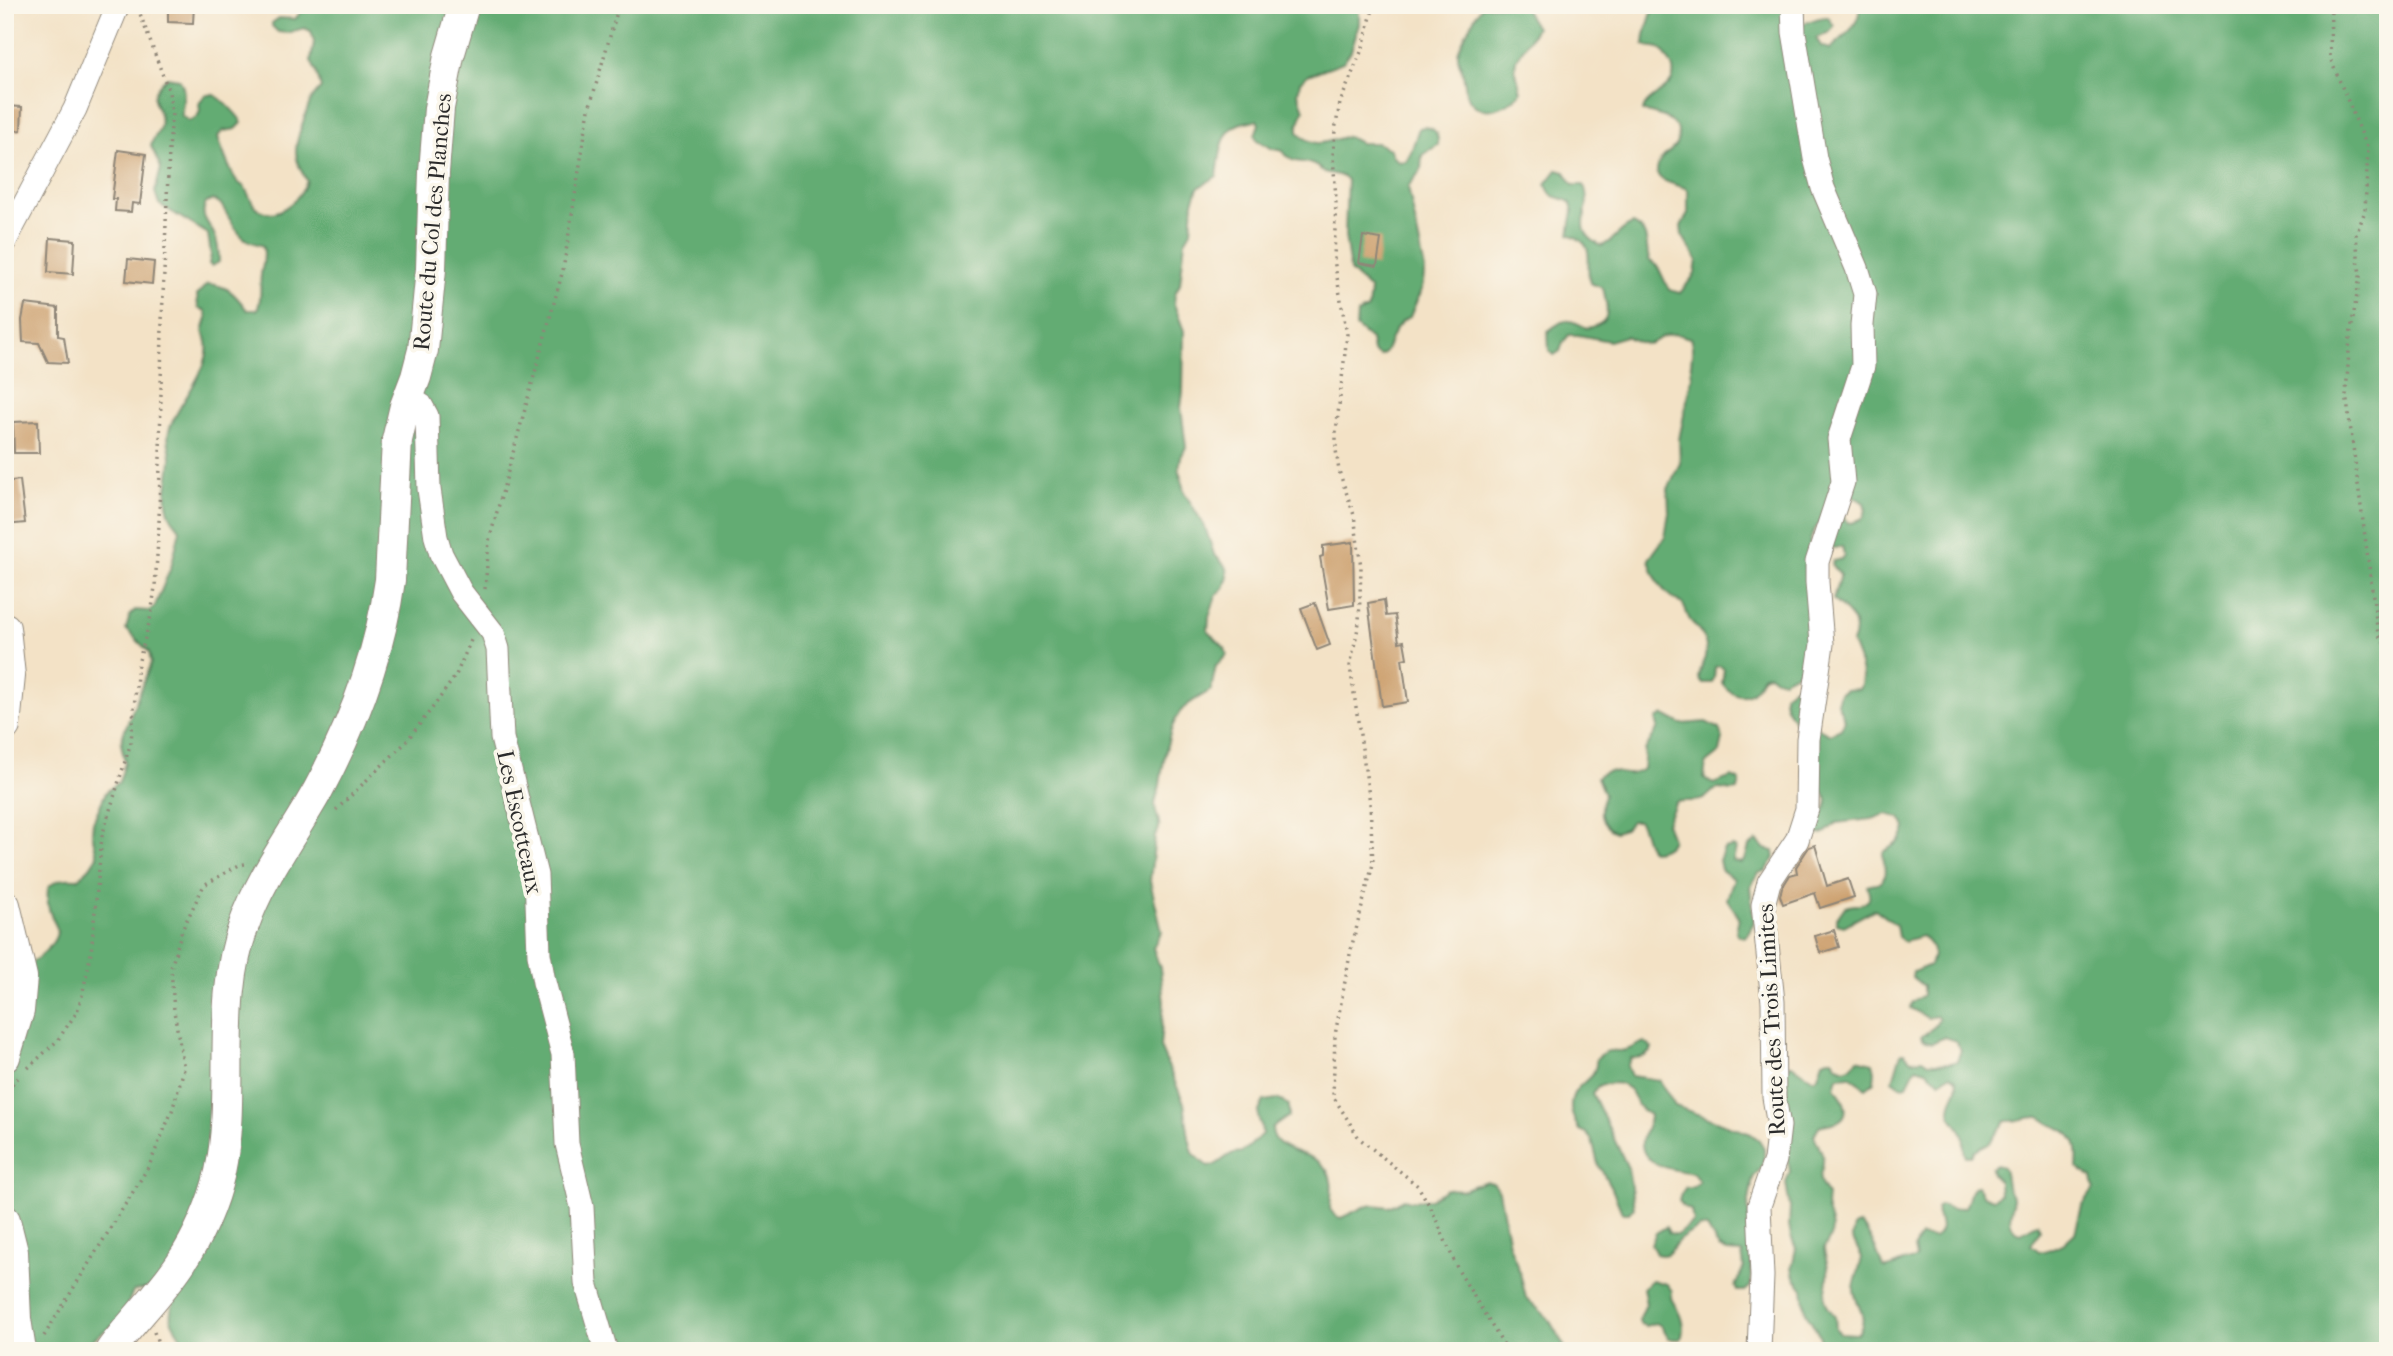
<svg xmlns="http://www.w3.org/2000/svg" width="2393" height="1356" viewBox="0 0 2393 1356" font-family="'IM FELL French Canon',serif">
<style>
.forest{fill:#63ac73;stroke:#476c4f;stroke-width:2}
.building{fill:#cea372}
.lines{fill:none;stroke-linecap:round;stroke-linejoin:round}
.minor-casing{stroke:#8f8678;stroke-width:25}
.tertiary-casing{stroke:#8f8678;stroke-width:32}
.path{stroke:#8f8678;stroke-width:3.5;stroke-dasharray:2 5;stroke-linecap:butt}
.minor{stroke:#fff;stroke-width:23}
.tertiary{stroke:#fff;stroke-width:30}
.labels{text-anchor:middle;stroke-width:7;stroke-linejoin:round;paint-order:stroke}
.street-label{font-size:23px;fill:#2b2b2b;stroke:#fbf7ec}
</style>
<rect width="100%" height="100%" fill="#fbf7ec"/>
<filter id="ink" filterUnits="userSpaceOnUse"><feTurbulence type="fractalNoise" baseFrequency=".0143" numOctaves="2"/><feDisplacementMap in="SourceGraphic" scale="14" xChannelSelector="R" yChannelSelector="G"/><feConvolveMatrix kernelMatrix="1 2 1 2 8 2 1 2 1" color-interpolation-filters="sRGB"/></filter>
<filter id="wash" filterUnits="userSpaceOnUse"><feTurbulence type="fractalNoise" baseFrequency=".00686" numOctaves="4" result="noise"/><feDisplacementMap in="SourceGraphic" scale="28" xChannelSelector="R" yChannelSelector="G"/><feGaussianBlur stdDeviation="1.57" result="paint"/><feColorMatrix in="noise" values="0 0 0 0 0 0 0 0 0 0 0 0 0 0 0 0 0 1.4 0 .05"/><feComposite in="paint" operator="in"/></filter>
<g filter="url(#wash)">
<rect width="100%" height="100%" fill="#f3e2c6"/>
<g class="forest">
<path d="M 307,5 L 1359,5 L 1359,24 L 1351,51 L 1343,62 L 1308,75 L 1300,82 L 1298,93 L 1304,110 L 1298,125 L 1298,132 C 1314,150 1326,142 1347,136 L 1360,143 L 1377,143 L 1390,149 L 1393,157 L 1399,162 L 1406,161 L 1411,152 L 1419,128 C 1432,125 1439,131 1438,145 L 1422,155 L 1421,170 L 1408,187 L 1425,270 L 1422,288 L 1410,317 C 1393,324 1392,340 1384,354 L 1380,356 L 1373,352 L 1371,340 L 1356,327 L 1357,314 L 1368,309 L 1370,290 L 1350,271 L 1345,236 L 1347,180 C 1340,173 1333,175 1324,172 C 1321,170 1318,167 1314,165 C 1299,158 1294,167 1283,151 L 1273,149 L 1257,140 L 1255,135 L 1259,124 L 1257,120 C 1251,121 1244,122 1239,124 C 1220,131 1220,159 1217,176 L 1198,188 L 1193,202 L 1191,231 L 1185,241 L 1180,284 L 1175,294 L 1174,304 L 1184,331 L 1183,392 L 1181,408 L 1186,447 L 1181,457 L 1179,468 L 1184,492 L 1205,527 L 1214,554 L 1227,568 L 1228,577 L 1224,588 L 1216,596 L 1209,617 L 1208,631 L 1225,648 L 1227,655 L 1216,666 L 1211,690 C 1201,697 1188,702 1180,712 C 1168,728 1163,765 1160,785 C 1159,792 1155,798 1155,806 C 1156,817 1164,826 1155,836 L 1150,881 L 1162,931 L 1153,948 L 1160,968 L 1164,1002 L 1160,1047 L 1184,1103 L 1189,1138 L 1193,1153 L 1208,1167 C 1219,1166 1224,1156 1234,1153 C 1242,1151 1238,1155 1245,1150 C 1251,1146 1256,1139 1262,1134 C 1262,1115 1252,1123 1264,1101 L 1277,1099 L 1289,1105 L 1289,1116 L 1272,1128 C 1273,1159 1325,1146 1331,1181 C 1333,1189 1330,1201 1330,1209 L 1335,1216 L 1341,1218 L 1364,1207 L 1374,1205 L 1389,1207 L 1404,1199 L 1411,1201 L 1430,1199 L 1447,1189 L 1463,1190 L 1486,1181 L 1493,1183 L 1499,1191 L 1509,1244 L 1520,1273 L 1526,1298 L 1548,1318 L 1567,1351 L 179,1351 L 183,1343 C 181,1334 175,1330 172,1322 C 166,1309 180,1295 182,1282 L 134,1291 C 127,1301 127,1313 118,1321 C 107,1332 91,1335 85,1351 L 5,1351 L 5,973 C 21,974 58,947 57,930 C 57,925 52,920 51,915 C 47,906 47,897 48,888 C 57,878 65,878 78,879 L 90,867 L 97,856 L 92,833 L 93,822 L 106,792 L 119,782 L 125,763 L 121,743 L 124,732 L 151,663 L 149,652 L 126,629 L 130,615 L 135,610 L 149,611 L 155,606 L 171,567 L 180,530 C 178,525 173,522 171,517 C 161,497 171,478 171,457 C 171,447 166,441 169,431 C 176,403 222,360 203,332 L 207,318 L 205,311 L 198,308 L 197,295 L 207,284 C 228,285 235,294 247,310 L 257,310 C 263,297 259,288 261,275 C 262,265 266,258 263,246 C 258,244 252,243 247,240 C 236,234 227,213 220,203 L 213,200 L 206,203 C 199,216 208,222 214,234 C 218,242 219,253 219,262 L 212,266 L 209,264 L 211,255 L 208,234 L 159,204 L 155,192 L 161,168 L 151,146 C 152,138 159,134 160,127 C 165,103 139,102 167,77 L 179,79 C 188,91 181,102 182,116 L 189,121 L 197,117 L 200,111 L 199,104 L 204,96 C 209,95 211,93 216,96 C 222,99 240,117 242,123 L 236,129 L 223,131 L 218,136 C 219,143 232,176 237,181 C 239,184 243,185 245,188 C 249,194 251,203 256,207 C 276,224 300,199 307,181 C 292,157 294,147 303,122 C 309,105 308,102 321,88 L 316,71 L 311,61 L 314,42 L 311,31 L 304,28 L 288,33 L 278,32 L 272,26 L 272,23 L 279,18 L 295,19 Z"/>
<path d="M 1522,5 L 1536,28 L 1516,60 L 1515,68 L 1521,92 C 1511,104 1488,117 1473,104 C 1464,96 1466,84 1463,74 C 1462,67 1457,61 1458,53 C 1458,48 1478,10 1482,6 Z"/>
<path d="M 1654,5 L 1786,5 L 1792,28 C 1804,25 1816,16 1828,17 L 1834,26 L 1830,32 L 1816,38 L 1821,46 L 1830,49 C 1844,37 1860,26 1860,5 L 2388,5 L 2388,1351 L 1823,1351 L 1819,1334 L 1806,1313 L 1803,1289 L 1794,1277 L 1792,1267 L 1796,1248 L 1791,1237 L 1789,1226 L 1790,1208 L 1786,1183 L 1790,1171 L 1784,1142 L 1782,1065 L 1792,1065 L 1814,1079 L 1818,1076 L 1823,1061 L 1828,1059 L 1833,1059 L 1838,1066 L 1844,1069 L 1850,1067 L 1858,1059 L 1873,1063 L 1875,1071 L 1874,1082 L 1866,1088 L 1850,1076 L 1838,1077 L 1835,1087 C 1841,1096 1855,1115 1836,1122 C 1831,1124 1825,1124 1819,1126 L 1814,1135 C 1816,1143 1822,1150 1823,1157 C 1825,1175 1812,1174 1827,1194 C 1827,1199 1825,1206 1827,1211 C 1833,1228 1835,1231 1824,1248 C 1824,1256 1828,1262 1828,1270 C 1830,1294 1816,1295 1835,1316 L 1836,1329 L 1840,1333 L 1857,1334 C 1870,1320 1857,1306 1854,1291 C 1853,1283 1861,1266 1862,1257 L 1852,1238 L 1854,1226 L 1860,1224 C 1871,1234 1878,1255 1883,1268 C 1893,1270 1901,1259 1911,1261 L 1916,1258 L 1914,1248 L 1920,1236 L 1934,1238 C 1946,1230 1939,1220 1936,1208 L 1940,1205 L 1953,1209 L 1965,1207 C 1970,1200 1968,1194 1973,1187 L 1977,1186 L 1983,1195 L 1993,1199 L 2000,1194 L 1999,1181 L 1992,1174 L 1991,1168 L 1997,1165 L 2003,1167 C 2007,1174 2005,1181 2008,1189 C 2009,1193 2012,1194 2012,1199 C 2014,1214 2005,1216 2015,1231 L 2021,1233 L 2038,1223 L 2040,1230 L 2031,1245 L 2039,1251 L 2045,1251 L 2063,1244 L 2075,1233 L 2082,1206 L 2094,1189 L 2092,1177 L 2077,1168 C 2079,1145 2077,1134 2053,1125 C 2048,1123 2044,1118 2039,1117 C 2030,1116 2017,1122 2006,1121 L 1989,1143 L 1975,1150 L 1971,1156 L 1966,1156 C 1962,1149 1965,1143 1963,1135 C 1960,1126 1951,1120 1950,1111 C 1949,1098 1961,1092 1956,1079 L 1950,1075 L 1940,1081 L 1926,1070 L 1916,1067 L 1907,1085 L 1901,1086 L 1893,1080 L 1901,1053 L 1904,1053 L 1911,1060 L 1923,1059 L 1929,1063 C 1939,1062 1947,1066 1957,1061 L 1961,1050 L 1956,1041 L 1944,1037 L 1932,1043 L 1923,1040 L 1921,1037 L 1935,1026 L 1939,1019 L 1936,1016 L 1928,1018 L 1910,1008 L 1911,1003 L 1923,995 L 1923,986 L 1912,977 L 1913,972 L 1930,965 C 1936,950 1933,947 1922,936 L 1904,941 L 1898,937 L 1896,925 L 1875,909 L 1844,926 L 1837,924 L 1837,918 L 1844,908 C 1858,901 1876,909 1867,886 C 1871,884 1876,885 1879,883 C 1889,877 1883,861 1883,853 C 1895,842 1901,846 1906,828 L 1900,818 L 1887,814 L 1872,819 L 1836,823 L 1825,833 L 1816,835 L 1812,828 C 1815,819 1825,814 1827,805 C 1830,796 1819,790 1815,782 C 1807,763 1806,741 1796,723 C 1790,713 1783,707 1784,694 L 1796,685 L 1805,685 L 1816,727 L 1830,734 L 1841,729 L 1845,720 L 1837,703 L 1840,693 L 1846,690 L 1859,689 C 1867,675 1857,657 1852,643 C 1861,622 1848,613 1833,600 L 1840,574 L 1832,565 L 1833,561 L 1841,559 L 1844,555 L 1842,546 L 1835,548 L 1828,547 L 1842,515 L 1847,522 L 1852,523 L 1863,518 L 1866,510 L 1864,503 L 1855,497 L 1831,495 C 1828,503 1826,512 1822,519 C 1814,532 1812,530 1809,547 L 1815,642 L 1808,651 L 1800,671 L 1783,680 L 1774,678 L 1769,674 L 1764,675 C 1760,679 1758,686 1754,690 C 1743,701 1729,693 1722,683 L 1724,669 L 1720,666 L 1715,667 L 1714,679 L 1711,683 L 1702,683 L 1699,678 C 1700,668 1707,658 1706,647 C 1705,634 1697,629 1690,620 C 1687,616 1686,609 1683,605 C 1680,601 1674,600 1670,596 C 1659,587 1652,572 1649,559 L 1665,537 L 1669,512 L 1668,489 L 1680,463 L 1679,439 L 1692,376 C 1688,363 1696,351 1690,338 C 1686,337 1679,334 1674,334 C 1650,335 1659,354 1626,336 L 1609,341 L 1578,335 L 1569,335 L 1563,342 L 1560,351 L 1554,355 L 1549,351 L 1548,331 C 1566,318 1567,318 1587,328 C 1613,323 1608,310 1603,288 L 1590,283 C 1584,260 1599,246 1569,234 L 1573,211 L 1571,203 C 1558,194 1552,202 1546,184 L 1557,170 L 1565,172 L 1573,185 L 1584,185 C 1595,213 1568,228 1601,246 C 1615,242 1619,228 1633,224 C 1650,232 1645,244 1649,260 L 1658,267 L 1669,290 L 1680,293 L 1695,274 L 1697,260 L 1682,235 L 1681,226 L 1688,214 L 1688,190 C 1680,183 1656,184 1657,170 C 1659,150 1684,153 1677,127 L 1664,117 L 1643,111 C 1645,93 1690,88 1667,58 C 1665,55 1664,51 1661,49 C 1656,46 1649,48 1644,45 L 1645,35 Z"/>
<path d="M 1664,715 L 1681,724 L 1706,722 L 1719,729 L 1723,739 L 1720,752 L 1706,763 L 1704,778 L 1713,784 L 1732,777 L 1740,781 L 1738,790 C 1730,792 1727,790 1720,789 C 1712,789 1711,794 1705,798 C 1696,804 1685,799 1676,802 L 1666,823 L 1672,839 C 1668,848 1661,850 1652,851 C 1643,841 1646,829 1638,821 L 1631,821 L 1625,829 L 1615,832 C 1598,824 1599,811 1604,795 L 1597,777 C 1612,762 1623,783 1643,769 L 1645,750 L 1658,728 L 1656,719 Z"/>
<polygon points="1757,841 1765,849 1774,851 1775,858 1766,871 1759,873 1750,887 1754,922 1747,935 1744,937 1737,935 1736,931 1739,917 1727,899 1734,879 1721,870 1719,860 1724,849 1733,847 1736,849 1733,861 1741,863 1745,860 1749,846"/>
<path d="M 1645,1042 L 1652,1048 C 1648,1057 1640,1058 1631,1058 L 1627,1066 L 1631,1076 L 1659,1080 L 1675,1106 L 1751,1134 L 1759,1140 L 1764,1148 L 1764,1157 L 1761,1168 L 1753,1178 L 1748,1207 L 1752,1241 L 1751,1286 L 1745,1291 L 1737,1291 L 1735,1286 L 1744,1267 L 1742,1253 L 1727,1252 L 1719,1248 L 1707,1228 L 1700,1227 C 1693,1231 1685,1235 1679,1240 C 1670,1249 1671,1258 1656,1254 L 1651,1244 L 1656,1233 L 1666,1227 L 1669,1233 L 1677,1235 L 1693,1222 L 1691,1210 L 1685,1208 L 1679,1201 L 1681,1194 L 1686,1187 L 1693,1187 L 1699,1182 L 1693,1173 C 1676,1170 1640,1167 1642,1141 C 1643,1132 1650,1127 1650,1115 C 1647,1113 1643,1111 1640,1108 C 1635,1103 1635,1094 1629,1089 C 1618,1080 1600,1082 1592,1093 L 1628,1168 L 1634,1207 L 1629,1213 L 1622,1213 L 1613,1191 L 1598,1164 L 1592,1140 L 1586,1133 L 1579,1130 C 1576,1123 1571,1115 1571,1108 C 1570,1080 1599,1083 1596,1059 C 1612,1044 1614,1055 1629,1049 C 1635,1047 1639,1043 1645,1042 Z"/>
<path d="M 1652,1280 L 1667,1284 L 1672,1291 L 1671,1298 C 1678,1312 1687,1322 1681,1339 L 1669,1339 L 1661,1326 L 1656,1323 L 1646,1326 L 1640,1324 L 1639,1320 L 1646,1304 L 1643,1288 Z"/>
</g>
<g id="blocks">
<g class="building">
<polygon points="168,5 194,5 193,23 168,22"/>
<polygon points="5,106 22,107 21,130 5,132"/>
<polygon points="118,150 146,154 140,204 132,203 131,212 115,211 116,199 112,199"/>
<polygon points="1363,236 1381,239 1377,266 1359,263"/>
<polygon points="50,238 75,240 73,274 48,272"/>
<polygon points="128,259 154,262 152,284 126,281"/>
<polygon points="25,304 58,308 58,336 64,337 68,363 48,362 39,343 23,342 22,320"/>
<polygon points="38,421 39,453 14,453 13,422"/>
<polygon points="20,480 25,523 5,525 5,482"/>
<polygon points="1353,542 1354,605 1329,609 1320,557 1323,556 1323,546"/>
<polygon points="1384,600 1386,616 1395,615 1399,642 1404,641 1407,658 1402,659 1408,702 1382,706 1368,603"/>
<polygon points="1315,603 1330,645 1317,650 1301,608"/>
<polygon points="1815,845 1827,886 1848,879 1854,897 1820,908 1815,893 1783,904 1780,896 1782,888 1790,875 1797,873 1796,867 1809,847"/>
<polygon points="1834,930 1839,947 1820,953 1815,936"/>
</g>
</g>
</g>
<g filter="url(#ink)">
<use href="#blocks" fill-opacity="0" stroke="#8f8678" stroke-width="2"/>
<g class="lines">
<defs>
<g id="minor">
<polyline points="5,241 75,109 118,5"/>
<polyline points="408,399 421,405 427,416 429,489 436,537 441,554 461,592 493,633 498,649 502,738 536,875 539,954 544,982 563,1054 567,1144 582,1207 586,1283 606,1351"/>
<polyline points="1759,1351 1762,1276 1759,1206 1775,1160 1779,1126 1774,1097 1773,1002 1763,905 1769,882 1797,840 1807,809 1808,739 1822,644 1817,582 1817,562 1843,482 1839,439 1863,366 1862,325 1865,294 1857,268 1823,188 1815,158 1794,32 1793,5"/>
</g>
<g id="tertiary">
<polyline points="5,628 10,676 5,726"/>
<polyline points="5,905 22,977 19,1011 5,1057"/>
<polyline points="5,1220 13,1252 16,1319 21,1351"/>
<path d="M 110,1351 C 132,1321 159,1295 180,1264 C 198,1238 213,1203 220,1172 C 237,1091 215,1004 244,925 C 261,876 293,835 318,790 C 353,725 380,653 390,580 L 397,440 L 405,406 L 416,377 L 423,350 L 431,269 L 434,172 L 439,108 L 449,56 L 464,5"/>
</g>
</defs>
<use href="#minor" class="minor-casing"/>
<use href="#tertiary" class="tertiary-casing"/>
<g class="path">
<polyline points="1374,5 1363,47 1340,103 1335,130 1333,155 1336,199 1334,260 1347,335 1336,432 1336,450 1339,471 1354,515 1361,567 1359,623 1350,666 1370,803 1373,864 1351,949 1335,1035 1333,1096 1359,1138 1418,1186 1432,1210 1458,1270 1507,1351"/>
<polyline points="2331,5 2330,58 2368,149 2365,211 2356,235 2360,277 2350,336 2346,394 2378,634 2388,649"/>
<polyline points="485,589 489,541 563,270 589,109 619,5"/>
<polyline points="336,810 404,744 434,706 456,675 471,640"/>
<polyline points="28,1068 57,1041 77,1012 82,996 91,953 102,836 131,742 138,664 151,616 155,587 159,524 162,321 169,150 172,114 169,92 139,11"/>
<polyline points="5,1085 12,1084 18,1078"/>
<polyline points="154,1332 161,1351"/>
<polyline points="44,1336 149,1166 172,1111 184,1069 174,1011 171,968 182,930 204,885 239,865 245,864"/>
</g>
<use href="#minor" class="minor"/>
<use href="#tertiary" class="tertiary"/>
</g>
</g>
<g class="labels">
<g class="street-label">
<text transform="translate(432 222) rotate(-85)" y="8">Route du Col des Planches</text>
<text transform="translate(520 822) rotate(78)" y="8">Les Escotteaux</text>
<text transform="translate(1771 1020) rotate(-93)" y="8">Route des Trois Limites</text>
</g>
</g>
<rect width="2393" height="1356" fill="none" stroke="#fbf7ec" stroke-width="28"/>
</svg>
